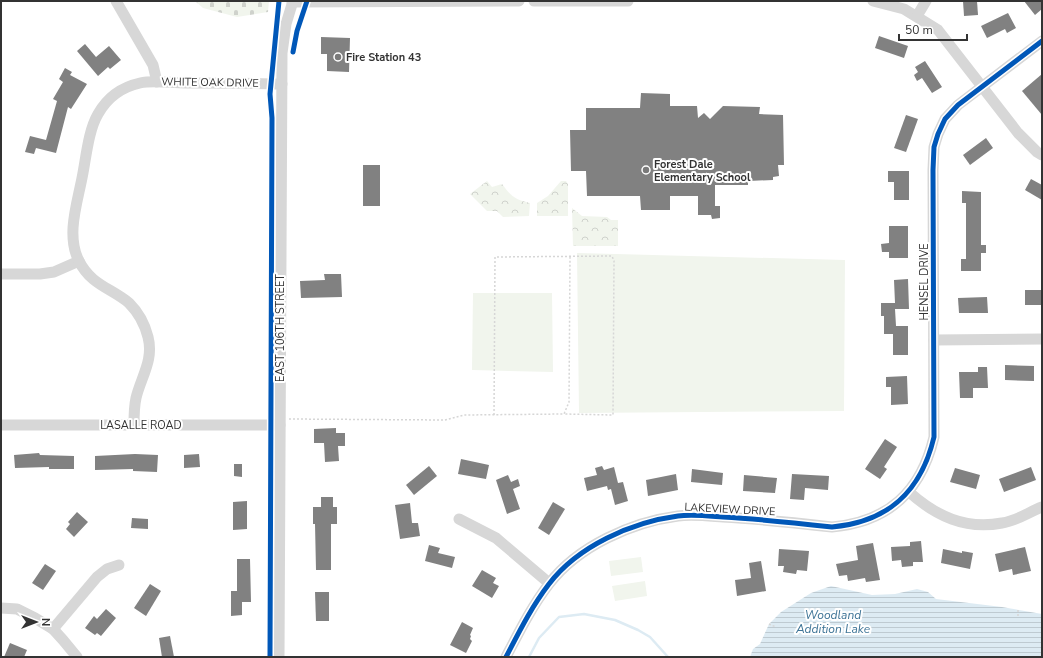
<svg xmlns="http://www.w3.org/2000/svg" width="1043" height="658" viewBox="0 0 1043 658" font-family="'Nunito Sans',sans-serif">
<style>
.green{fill:#f1f5ed}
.cemetery{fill:url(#cemetery-stones)}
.park{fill:url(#park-crowns)}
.water{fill:url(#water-rules)}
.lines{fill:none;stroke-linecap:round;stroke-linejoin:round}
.stream{stroke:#ddebf3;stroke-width:2.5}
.building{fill:#818181}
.path{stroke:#d6d6d6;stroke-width:1.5;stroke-dasharray:2 2;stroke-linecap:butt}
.minor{stroke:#d7d7d7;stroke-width:11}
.cycleway-casing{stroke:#fff;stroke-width:8}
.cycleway{stroke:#0057b8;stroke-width:5}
.poi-dot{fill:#7a7a7a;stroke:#fff;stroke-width:1.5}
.labels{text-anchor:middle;stroke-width:4;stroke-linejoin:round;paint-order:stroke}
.poi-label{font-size:11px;font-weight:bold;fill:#333;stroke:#fff;text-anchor:start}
.street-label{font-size:11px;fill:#333;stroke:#fff}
.water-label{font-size:12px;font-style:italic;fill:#3f7597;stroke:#fff}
</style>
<defs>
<pattern id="cemetery-stones" width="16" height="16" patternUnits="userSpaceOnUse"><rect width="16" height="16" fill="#f1f5ed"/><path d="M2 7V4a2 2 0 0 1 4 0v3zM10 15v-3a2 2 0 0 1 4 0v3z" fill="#cfd2cc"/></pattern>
<pattern id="park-crowns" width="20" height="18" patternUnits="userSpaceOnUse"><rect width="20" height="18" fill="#f1f5ed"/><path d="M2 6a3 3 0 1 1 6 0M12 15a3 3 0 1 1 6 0" fill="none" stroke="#cfd2cc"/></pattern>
<pattern id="water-rules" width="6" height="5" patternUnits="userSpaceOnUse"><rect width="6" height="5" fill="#ddebf3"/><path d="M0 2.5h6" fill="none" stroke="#becad1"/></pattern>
</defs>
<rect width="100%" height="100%" fill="#fff"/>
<g class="green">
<polygon points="577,253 845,260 844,411 579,413"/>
<polygon points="473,293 552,293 553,372 472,370"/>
<polygon points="641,557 643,572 611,576 609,561"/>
<polygon points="645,581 647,596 615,601 612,586"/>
</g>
<polygon class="cemetery" points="195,1 269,1 268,12 237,17 203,8"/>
<g class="park">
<path d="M 487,181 L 492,187 L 502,184 C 511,196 515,200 530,203 L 529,216 L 503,217 L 497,211 L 487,211 L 470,194 Z"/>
<polygon points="561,181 566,181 568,184 568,216 537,216 537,203 548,196"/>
<polygon points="572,208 582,216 607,217 611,220 618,220 618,246 573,246"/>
</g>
<polygon class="water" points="831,586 872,595 895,594 917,589 928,592 936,599 1002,607 1042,614 1042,657 750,657 753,649 760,644 769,624 781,612 811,593"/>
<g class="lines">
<polyline class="stream" points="529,657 539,638 559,617 584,614 615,620 638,630 650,637 668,657"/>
</g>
<g class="building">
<polygon points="963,1 977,1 978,15 964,16"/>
<polygon points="1024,1 1042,1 1042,9 1035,15"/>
<polygon points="1008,13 1016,28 1007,33 1005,29 987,38 981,26"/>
<polygon points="879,36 908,46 904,58 875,48"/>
<polygon points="321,37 350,38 349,72 327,71 327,54 321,54"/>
<polygon points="85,44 96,57 109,46 121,60 110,69 108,67 98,76 77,51"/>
<polygon points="925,61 942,87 932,93 922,78 917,81 914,75 918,72 915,67"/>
<polygon points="65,68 72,72 70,75 87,84 71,109 68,107 56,153 36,148 34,154 25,152 30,136 46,140 57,101 53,99 63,82 59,79"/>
<polygon points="1042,74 1042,115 1022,91"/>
<polygon points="641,93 670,94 670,106 697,106 698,118 704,113 710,119 723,106 760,107 759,114 783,115 784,165 778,165 779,176 773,177 773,180 748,181 748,185 715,185 715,206 720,206 720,218 712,219 711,215 698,215 698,196 670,196 670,210 641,210 640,196 587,196 586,171 571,171 570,130 586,130 586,108 640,108"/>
<polygon points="906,115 918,119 906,152 894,148"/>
<polygon points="986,138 993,148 970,165 963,155"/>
<rect x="363" y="165" width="17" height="41"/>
<polygon points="888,171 909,171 909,200 894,200 894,182 888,182"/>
<polygon points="1031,179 1042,185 1042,200 1025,190"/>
<polygon points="962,191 981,192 981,245 986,245 986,253 981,253 981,271 961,271 961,259 966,259 966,203 962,203"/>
<polygon points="889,226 908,226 908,258 889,258 889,252 882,252 881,244 889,243"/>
<polygon points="324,274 341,274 342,297 301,298 300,281 325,280"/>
<polygon points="908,279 909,309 895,309 896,326 908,326 908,355 893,355 893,334 884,334 884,316 881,316 881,303 895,303 894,280"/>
<rect x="1025" y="290" width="17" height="15"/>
<polygon points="987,297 988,313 959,313 958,298"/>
<polygon points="1005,365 1034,366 1034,381 1005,380"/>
<polygon points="978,367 987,367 988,388 973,388 973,398 960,398 959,372 978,372"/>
<polygon points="907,376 908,404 891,405 891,387 886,387 886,377"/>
<polygon points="336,428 336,433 345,433 345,446 338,446 339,461 325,462 324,443 314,443 314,429"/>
<polygon points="885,439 897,447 884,467 887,469 880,479 865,469"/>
<polygon points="39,453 40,455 74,456 74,469 49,469 49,467 15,468 14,455"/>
<polygon points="135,454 158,455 157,472 133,471 133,469 95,470 95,456"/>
<polygon points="199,454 200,467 184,468 184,455"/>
<polygon points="461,459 489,465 486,479 458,474"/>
<polygon points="234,464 242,464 242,477 234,476"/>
<polygon points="429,466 437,476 414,495 406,485"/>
<polygon points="602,466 604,470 614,467 618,483 623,482 628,501 615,505 611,489 608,490 607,486 587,491 584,478 597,475 595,468"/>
<polygon points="1031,467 1036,480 1004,492 999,479"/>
<polygon points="955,468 980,475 976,489 950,482"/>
<polygon points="692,469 723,473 722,485 691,482"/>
<polygon points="676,474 678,490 648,496 646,480"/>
<polygon points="792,474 829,476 828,490 805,488 804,500 790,499"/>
<polygon points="508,475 511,482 518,479 520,486 513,489 520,509 507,514 496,480"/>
<polygon points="744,475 777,478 775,493 743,491"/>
<polygon points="321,497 333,497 333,507 337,507 337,524 331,524 331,570 316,570 315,524 313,524 313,507 321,507"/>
<polygon points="247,501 247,529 233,530 233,502"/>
<polygon points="553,502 565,509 549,535 538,528"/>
<polygon points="410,503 412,523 418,523 420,536 400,539 395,505"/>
<polygon points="77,512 88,522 74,537 66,529 70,524 68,522"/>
<polygon points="132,518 148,519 148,529 131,528"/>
<polygon points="921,541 923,562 913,562 913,566 902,567 901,560 892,561 891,547 910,546 910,542"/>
<polygon points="873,543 880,580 866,582 865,578 848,581 847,575 839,576 836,564 858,560 856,546"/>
<polygon points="429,545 440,548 438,553 455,557 452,568 425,561"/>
<polygon points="1025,547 1031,571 1013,575 1012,569 999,572 995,554"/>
<polygon points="779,549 809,551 807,571 797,570 796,574 783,572 784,566 778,566"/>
<polygon points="943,549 962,553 962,551 973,553 970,569 941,563"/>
<polygon points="237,559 250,559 251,602 242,602 242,615 231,616 231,591 237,591"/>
<polygon points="761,561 766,591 737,596 735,580 751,578 749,563"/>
<polygon points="45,564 56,571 43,590 32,583"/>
<polygon points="482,570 496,578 493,583 499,586 492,598 472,586"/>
<polygon points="150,584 161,591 146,616 134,608"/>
<polygon points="315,592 329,592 329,621 316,621"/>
<polygon points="106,609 116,618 101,636 97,633 95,635 85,628 94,616 97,619"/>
<polygon points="462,622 473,628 470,635 471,636 470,639 472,641 466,653 450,645"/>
<polygon points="170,636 174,657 162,657 159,638"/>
<polygon points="10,643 27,650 24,657 4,657"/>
</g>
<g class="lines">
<g class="path">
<polyline points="494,415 495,257 612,256 614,261 613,415 564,414"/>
<polyline points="289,419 445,420 464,415 564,414 569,402 570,257"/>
<polyline points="1018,610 1018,618"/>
<polyline points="769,624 776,627"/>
</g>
<g class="minor">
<polyline points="116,1 153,65 157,82"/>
<polyline points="534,1 628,1"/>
<polyline points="873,1 904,9 938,30 1018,133 1037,152 1042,155"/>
<polyline points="292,2 519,1"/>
<polyline points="917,16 926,1"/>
<polyline points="1,274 40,274 54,272 79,261"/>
<polyline points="934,340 1042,339"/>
<polyline points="1,425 280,425"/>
<path d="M 134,425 C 134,416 134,407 136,398 C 141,377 154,360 148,337 C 145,325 138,312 129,303 C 111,288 91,285 79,261 C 66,236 77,204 82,178 C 86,159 88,131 98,114 C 107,98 122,87 140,83 C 154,80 171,83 185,83 C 217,83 249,83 282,84"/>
<path d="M 909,492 C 936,516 965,530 1002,523 C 1017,521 1029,512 1042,507"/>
<polyline points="459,519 496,538 549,583"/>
<polyline points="1,608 17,609 35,618 53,629 63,640 77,657"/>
<polyline points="53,629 97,577 107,569 119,565"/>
<polyline points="279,657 282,53 286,24 293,1"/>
<path d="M 506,657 C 519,632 532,606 549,584 C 578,546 632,522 678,516 C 692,514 709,516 723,517 C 760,519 796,523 832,527 C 888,522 921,492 934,437 L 933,170 L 934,147 L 938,134 L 945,119 L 958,105 L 1042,41"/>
</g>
<defs>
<g id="cycleway">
<polyline points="293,52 297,31 307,1"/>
<polyline points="270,657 272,118 270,94 279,1"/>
<path d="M 506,657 C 519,632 532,606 549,584 C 578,546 632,522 678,516 C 692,514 709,516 723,517 C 760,519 796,523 832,527 C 888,522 921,492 934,437 L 933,170 L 934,147 L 938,134 L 945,119 L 958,105 L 1042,41"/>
</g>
</defs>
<use href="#cycleway" class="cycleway-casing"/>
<use href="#cycleway" class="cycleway"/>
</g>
<g class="poi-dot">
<circle cx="338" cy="57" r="4"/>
<circle cx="646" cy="170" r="4"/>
</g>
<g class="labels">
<g class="poi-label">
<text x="346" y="61">Fire Station 43</text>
<text x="654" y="168">Forest Dale<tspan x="654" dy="13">Elementary School</tspan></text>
</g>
<g class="street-label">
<text transform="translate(210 82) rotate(1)" y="4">WHITE OAK DRIVE</text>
<text transform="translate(924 282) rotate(-90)" y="4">HENSEL DRIVE</text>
<text transform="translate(280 328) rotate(-90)" y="4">EAST 106TH STREET</text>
<text x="141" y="429">LASALLE ROAD</text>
<text transform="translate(730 509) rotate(3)" y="4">LAKEVIEW DRIVE</text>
</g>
<g class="water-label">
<text x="833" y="619">Woodland<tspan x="833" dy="14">Addition Lake</tspan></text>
</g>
</g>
<rect width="1043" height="658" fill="none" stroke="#333333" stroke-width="4"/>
<g transform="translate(36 622) rotate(90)" stroke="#ffffff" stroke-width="3" paint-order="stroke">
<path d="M0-3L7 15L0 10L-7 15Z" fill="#333333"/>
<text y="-6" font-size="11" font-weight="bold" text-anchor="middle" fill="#333333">N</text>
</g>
<path d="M899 34v6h68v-6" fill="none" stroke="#333333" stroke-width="2"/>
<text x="905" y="34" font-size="12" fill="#333333" stroke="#ffffff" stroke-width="3" paint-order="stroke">50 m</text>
</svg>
